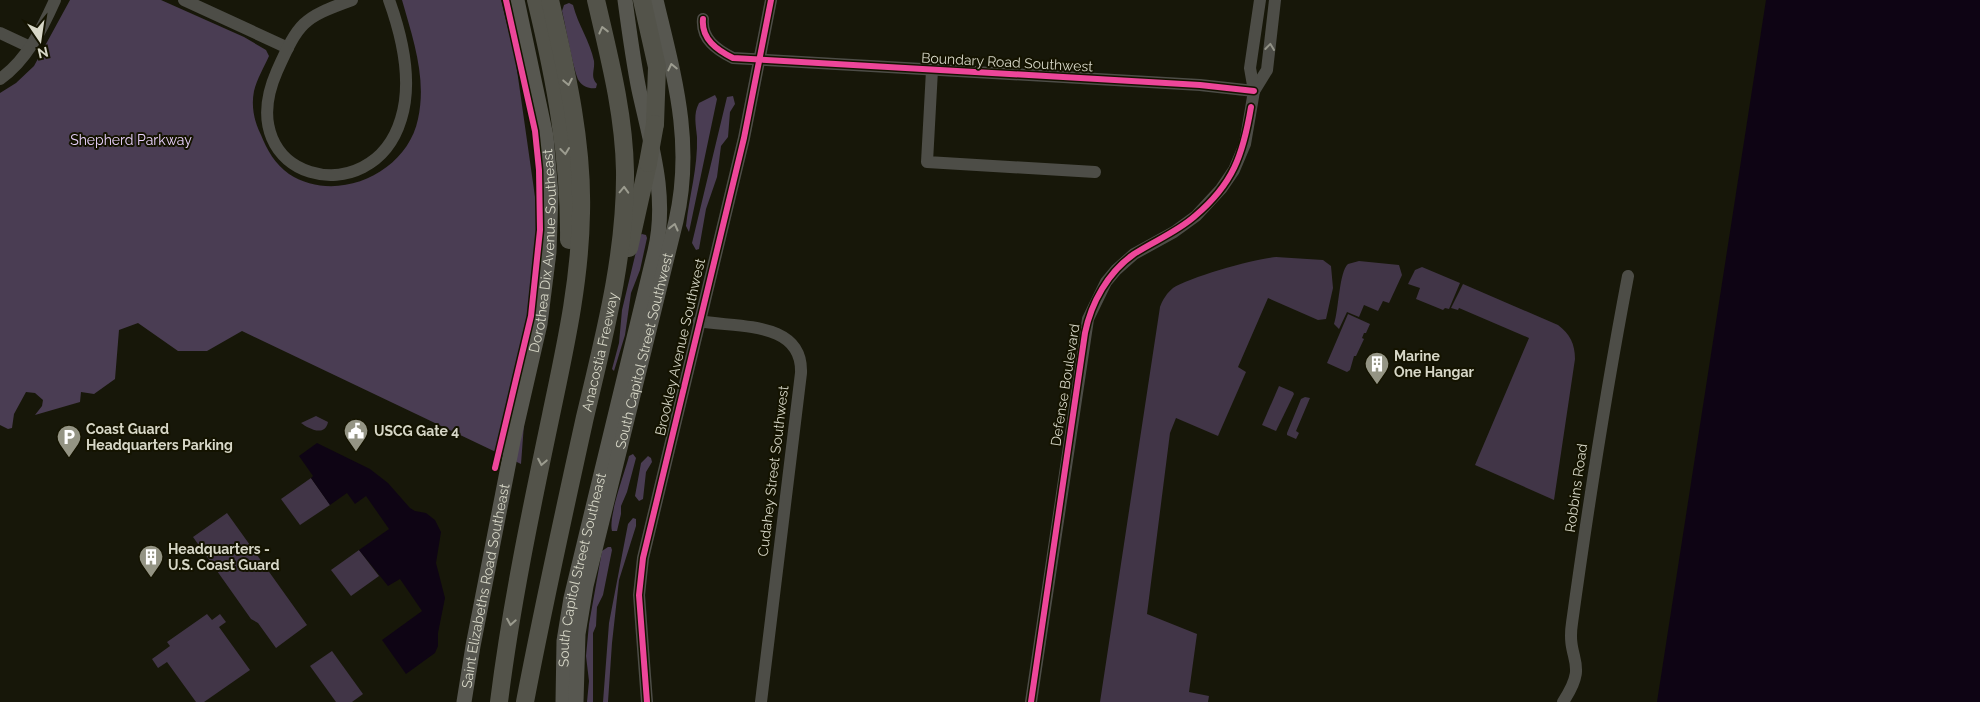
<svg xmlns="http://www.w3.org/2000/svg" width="1980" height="702" viewBox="0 0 1980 702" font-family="Raleway,sans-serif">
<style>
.green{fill:#413547}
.forest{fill:#4a3d53}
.water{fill:#0e0414}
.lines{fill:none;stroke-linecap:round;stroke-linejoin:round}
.minor{stroke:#4d4d47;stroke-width:12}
.major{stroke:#575750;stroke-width:15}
.highway{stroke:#53534a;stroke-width:18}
.highway-bridge{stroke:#53534a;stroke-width:18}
.cycleway-casing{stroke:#141300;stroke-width:9}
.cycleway{stroke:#ed469a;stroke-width:6}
.oneway{stroke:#9c9c8f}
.oneway2{stroke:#929287}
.oneway3{stroke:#9d9d91}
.labels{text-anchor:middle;stroke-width:4;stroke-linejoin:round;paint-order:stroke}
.street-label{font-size:14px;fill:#d7d7c7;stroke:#141300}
.park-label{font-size:14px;fill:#ead2fd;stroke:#141300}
.poi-label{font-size:14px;font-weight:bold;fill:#d7d7c7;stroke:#141300;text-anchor:start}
</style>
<rect width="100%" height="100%" fill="#171709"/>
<g class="green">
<path d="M 1276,257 L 1323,260 L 1331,266 L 1333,288 L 1326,319 L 1318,320 L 1268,298 L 1238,367 L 1246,372 L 1218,436 L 1176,418 L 1170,433 L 1147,614 L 1197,634 L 1189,692 L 1209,696 L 1208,702 L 1100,702 L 1160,307 C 1163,299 1167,293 1173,288 C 1189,277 1257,258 1276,257 Z"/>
<path d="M 1359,261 L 1399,265 L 1402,275 L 1389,303 L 1383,301 L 1378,311 L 1364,305 L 1359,317 L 1347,312 L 1339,329 L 1334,324 C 1339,309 1339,272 1348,264 Z"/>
<polygon points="1422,267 1460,283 1449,309 1445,308 1443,310 1416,299 1420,288 1408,284 1415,270"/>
<path d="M 1463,284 L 1558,325 C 1570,334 1575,344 1575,359 L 1554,500 L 1475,465 L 1529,338 L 1459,308 L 1458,310 L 1451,308 Z"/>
<polygon points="1348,314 1370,324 1366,333 1364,333 1362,338 1364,339 1356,356 1354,356 1350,370 1347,372 1327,363"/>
<polygon points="1279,386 1293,392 1294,394 1276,431 1262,425"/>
<polygon points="1305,397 1310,398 1296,431 1299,433 1296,439 1287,435 1287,433 1301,399"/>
<path d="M 316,416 L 328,422 C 325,437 309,429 301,423 Z"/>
<polygon points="311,478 330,505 300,525 281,499"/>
<polygon points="227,513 307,625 276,648 258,623 251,619 193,537"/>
<polygon points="359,550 379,576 351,596 331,570"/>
<polygon points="207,614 212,620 220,614 226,622 219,627 250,670 204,702 196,702 167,662 158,668 152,659 170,646 167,642"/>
<polygon points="332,651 363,694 352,702 336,702 310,666"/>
</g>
<g class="forest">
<path d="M 70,0 L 161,0 L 244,37 L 266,50 L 269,56 C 264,67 257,79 254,91 C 251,106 254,121 261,135 C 267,150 275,164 289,174 C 337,205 407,173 418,119 C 427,78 413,39 402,0 L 501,0 L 515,56 L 539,225 L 521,464 L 242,331 L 207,351 L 178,351 L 138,323 L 119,330 L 115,379 L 94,394 L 81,392 L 80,402 L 35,415 L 42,406 L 43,400 L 35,393 L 26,392 L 14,414 L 12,428 L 8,429 L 0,425 L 0,93 L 16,83 L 34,66 Z"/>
<path d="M 569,3 L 573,5 C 578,25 590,41 594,61 C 595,71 590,76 597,84 L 596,88 C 590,89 583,87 579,81 C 574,74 565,23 562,11 L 564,5 Z"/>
<path d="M 715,95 L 717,99 L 689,232 L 686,226 C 689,196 698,168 697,137 C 696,125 693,114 699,103 Z"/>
<polygon points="733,96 735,104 730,112 728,137 721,146 717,177 706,209 699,249 696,250 692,243 727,97"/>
<polygon points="642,234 646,235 647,238 640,270 631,293 625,335 614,371 612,369 619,343 622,310 640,235"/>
<path d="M 633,454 L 636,458 L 627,492 L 621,506 L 621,514 L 617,531 L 612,531 C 608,517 625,472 629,456 Z"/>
<polygon points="648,456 651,458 652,462 646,472 643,499 639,501 635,496 641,463"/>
<polygon points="633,518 636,519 636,526 619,580 612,643 608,702 603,702 609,623 628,524"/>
<polygon points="608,547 611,547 612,550 603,595 597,607 596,626 593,633 593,702 587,702 589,681 586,656 589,624 602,551"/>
</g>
<g class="water">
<polygon points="1766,0 1980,0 1980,702 1657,702"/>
<polygon points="317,443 370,469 388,483 410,508 415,511 426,513 435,520 441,532 436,563 445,598 438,633 438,646 435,653 406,674 382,640 422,611 400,579 388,586 359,550 389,529 366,496 355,504 347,493 330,505 311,478 313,476 299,456"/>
</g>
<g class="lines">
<g class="minor">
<polyline points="184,0 288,48"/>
<path d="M 352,0 C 302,18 299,22 277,71 C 229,180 372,215 401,119 C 413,81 402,36 389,0"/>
<path d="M 703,19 C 701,39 717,50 733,58 L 1200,85 L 1254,91"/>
<polyline points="0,33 30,47"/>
<polyline points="932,70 927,162 1095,172"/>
<path d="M 0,79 C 27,60 42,29 55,0"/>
<polyline points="1254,91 1267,70 1275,0"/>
<path d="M 699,321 C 736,328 803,320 801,373 L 761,702"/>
<polyline points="647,702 639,595 643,558 744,138 771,0"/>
<polyline points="1031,702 1088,319 1106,282 1116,270 1134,254 1174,232 1196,216 1221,189 1234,170 1245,144 1254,91 1250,68 1260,0"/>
<path d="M 1563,702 C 1590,661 1566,662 1572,623 C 1588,507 1606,391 1628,276"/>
</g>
<g class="major">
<path id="s1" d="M 464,702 L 473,646 L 513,441 L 540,324 L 549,252 L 551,194 L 546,136 L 517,0"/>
<path id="s2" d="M 563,702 L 564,641 L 571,598 L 655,251 C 668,196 651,145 639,90 C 633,60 629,30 625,0"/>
<path id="s3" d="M 576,702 L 578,634 L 586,586 L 676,221 C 694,142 674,76 656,0"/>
</g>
<g class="highway">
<path d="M 536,0 C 555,79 570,158 569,240"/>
<polyline points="642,0 657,67 655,124"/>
<polyline points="629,248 648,163"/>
<path d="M 499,702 C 511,606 531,510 551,415 C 565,348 580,282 581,213 C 583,141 566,70 550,0"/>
<path id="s4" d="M 525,702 C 543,607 564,512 585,417 C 604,337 626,254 625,171 C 624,113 609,56 596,0"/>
</g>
<polyline class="highway-bridge" points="648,163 655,124"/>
<defs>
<g id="cycleway">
<path d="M 703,19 C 701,39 717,50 733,58 L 1200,85 L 1254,91"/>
<polyline points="495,468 531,316 540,230 539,170 535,131 506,0"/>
<polyline points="647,702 639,595 643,558 744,138 771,0"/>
<path d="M 1031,702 L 1085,333 C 1091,303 1108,272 1134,254 C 1154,241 1177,232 1195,216 C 1233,184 1243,155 1251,107"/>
</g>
</defs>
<use href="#cycleway" class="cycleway-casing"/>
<use href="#cycleway" class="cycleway"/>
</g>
<defs><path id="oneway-chevron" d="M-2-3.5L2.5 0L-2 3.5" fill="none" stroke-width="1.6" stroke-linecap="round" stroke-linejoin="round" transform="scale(1.25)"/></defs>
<g class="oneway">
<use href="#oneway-chevron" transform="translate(603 30) rotate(-104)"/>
<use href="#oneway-chevron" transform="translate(568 82) rotate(79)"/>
<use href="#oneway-chevron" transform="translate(565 151) rotate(83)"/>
<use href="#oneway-chevron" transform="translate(624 190) rotate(-88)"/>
<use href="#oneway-chevron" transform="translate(542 462) rotate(101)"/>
<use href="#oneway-chevron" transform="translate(511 622) rotate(100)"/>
</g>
<use class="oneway2" href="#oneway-chevron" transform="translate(1270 47) rotate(-83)"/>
<g class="oneway3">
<use href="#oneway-chevron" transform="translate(672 67) rotate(-103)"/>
<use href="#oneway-chevron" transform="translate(674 227) rotate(-76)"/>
</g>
<defs>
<symbol id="building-pin" viewBox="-11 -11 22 30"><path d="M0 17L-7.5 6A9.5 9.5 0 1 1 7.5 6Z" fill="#949484" stroke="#141300"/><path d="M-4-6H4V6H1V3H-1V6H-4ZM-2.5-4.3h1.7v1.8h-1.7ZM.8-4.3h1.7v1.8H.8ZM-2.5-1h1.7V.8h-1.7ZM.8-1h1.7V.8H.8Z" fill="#fff"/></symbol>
<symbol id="civic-pin" viewBox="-11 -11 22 30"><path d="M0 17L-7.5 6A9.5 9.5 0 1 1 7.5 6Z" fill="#949484" stroke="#141300"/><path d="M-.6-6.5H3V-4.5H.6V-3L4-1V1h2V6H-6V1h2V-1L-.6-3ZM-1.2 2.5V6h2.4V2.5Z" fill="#fff"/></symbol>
<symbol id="parking-pin" viewBox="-11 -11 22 30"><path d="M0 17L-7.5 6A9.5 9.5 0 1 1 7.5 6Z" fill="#949484" stroke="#141300"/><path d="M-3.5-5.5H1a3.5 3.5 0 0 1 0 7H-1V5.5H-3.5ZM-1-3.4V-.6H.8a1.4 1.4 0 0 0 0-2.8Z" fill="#fff"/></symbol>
</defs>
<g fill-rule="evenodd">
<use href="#building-pin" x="1363" y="350" width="28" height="38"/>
<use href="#civic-pin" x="342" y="417" width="28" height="38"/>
<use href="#parking-pin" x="55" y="423" width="28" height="38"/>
<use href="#building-pin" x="137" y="543" width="28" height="38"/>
</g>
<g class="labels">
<g class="street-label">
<text transform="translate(1007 62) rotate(3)" y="5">Boundary Road Southwest</text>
<text dy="5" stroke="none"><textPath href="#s1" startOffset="459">Dorothea Dix Avenue Southeast</textPath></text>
<text transform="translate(680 347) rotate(-77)" y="5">Brookley Avenue Southwest</text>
<text dy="5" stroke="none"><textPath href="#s3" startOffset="359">South Capitol Street Southwest</textPath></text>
<text dy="5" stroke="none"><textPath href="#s4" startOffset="358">Anacostia Freeway</textPath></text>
<text transform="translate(1065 385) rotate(-81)" y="5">Defense Boulevard</text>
<text transform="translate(773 471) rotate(-83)" y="5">Cudahey Street Southwest</text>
<text transform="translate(1576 488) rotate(-82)" y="5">Robbins Road</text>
<text dy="5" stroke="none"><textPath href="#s2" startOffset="134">South Capitol Street Southeast</textPath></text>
<text dy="5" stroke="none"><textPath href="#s1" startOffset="118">Saint Elizabeths Road Southeast</textPath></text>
</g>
<g class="park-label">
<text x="131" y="145">Shepherd Parkway</text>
</g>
<g class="poi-label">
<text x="1394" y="361">Marine<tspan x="1394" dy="16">One Hangar</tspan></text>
<text x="86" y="434">Coast Guard<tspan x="86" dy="16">Headquarters Parking</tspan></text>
<text x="374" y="436">USCG Gate 4</text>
<text x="168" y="554">Headquarters -<tspan x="168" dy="16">U.S. Coast Guard</tspan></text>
</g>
</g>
<g transform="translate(40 40) rotate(167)" stroke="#141300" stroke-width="4" paint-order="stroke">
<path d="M0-4L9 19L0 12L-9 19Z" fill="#d7d7c7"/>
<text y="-8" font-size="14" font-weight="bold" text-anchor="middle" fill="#d7d7c7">N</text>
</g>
</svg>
